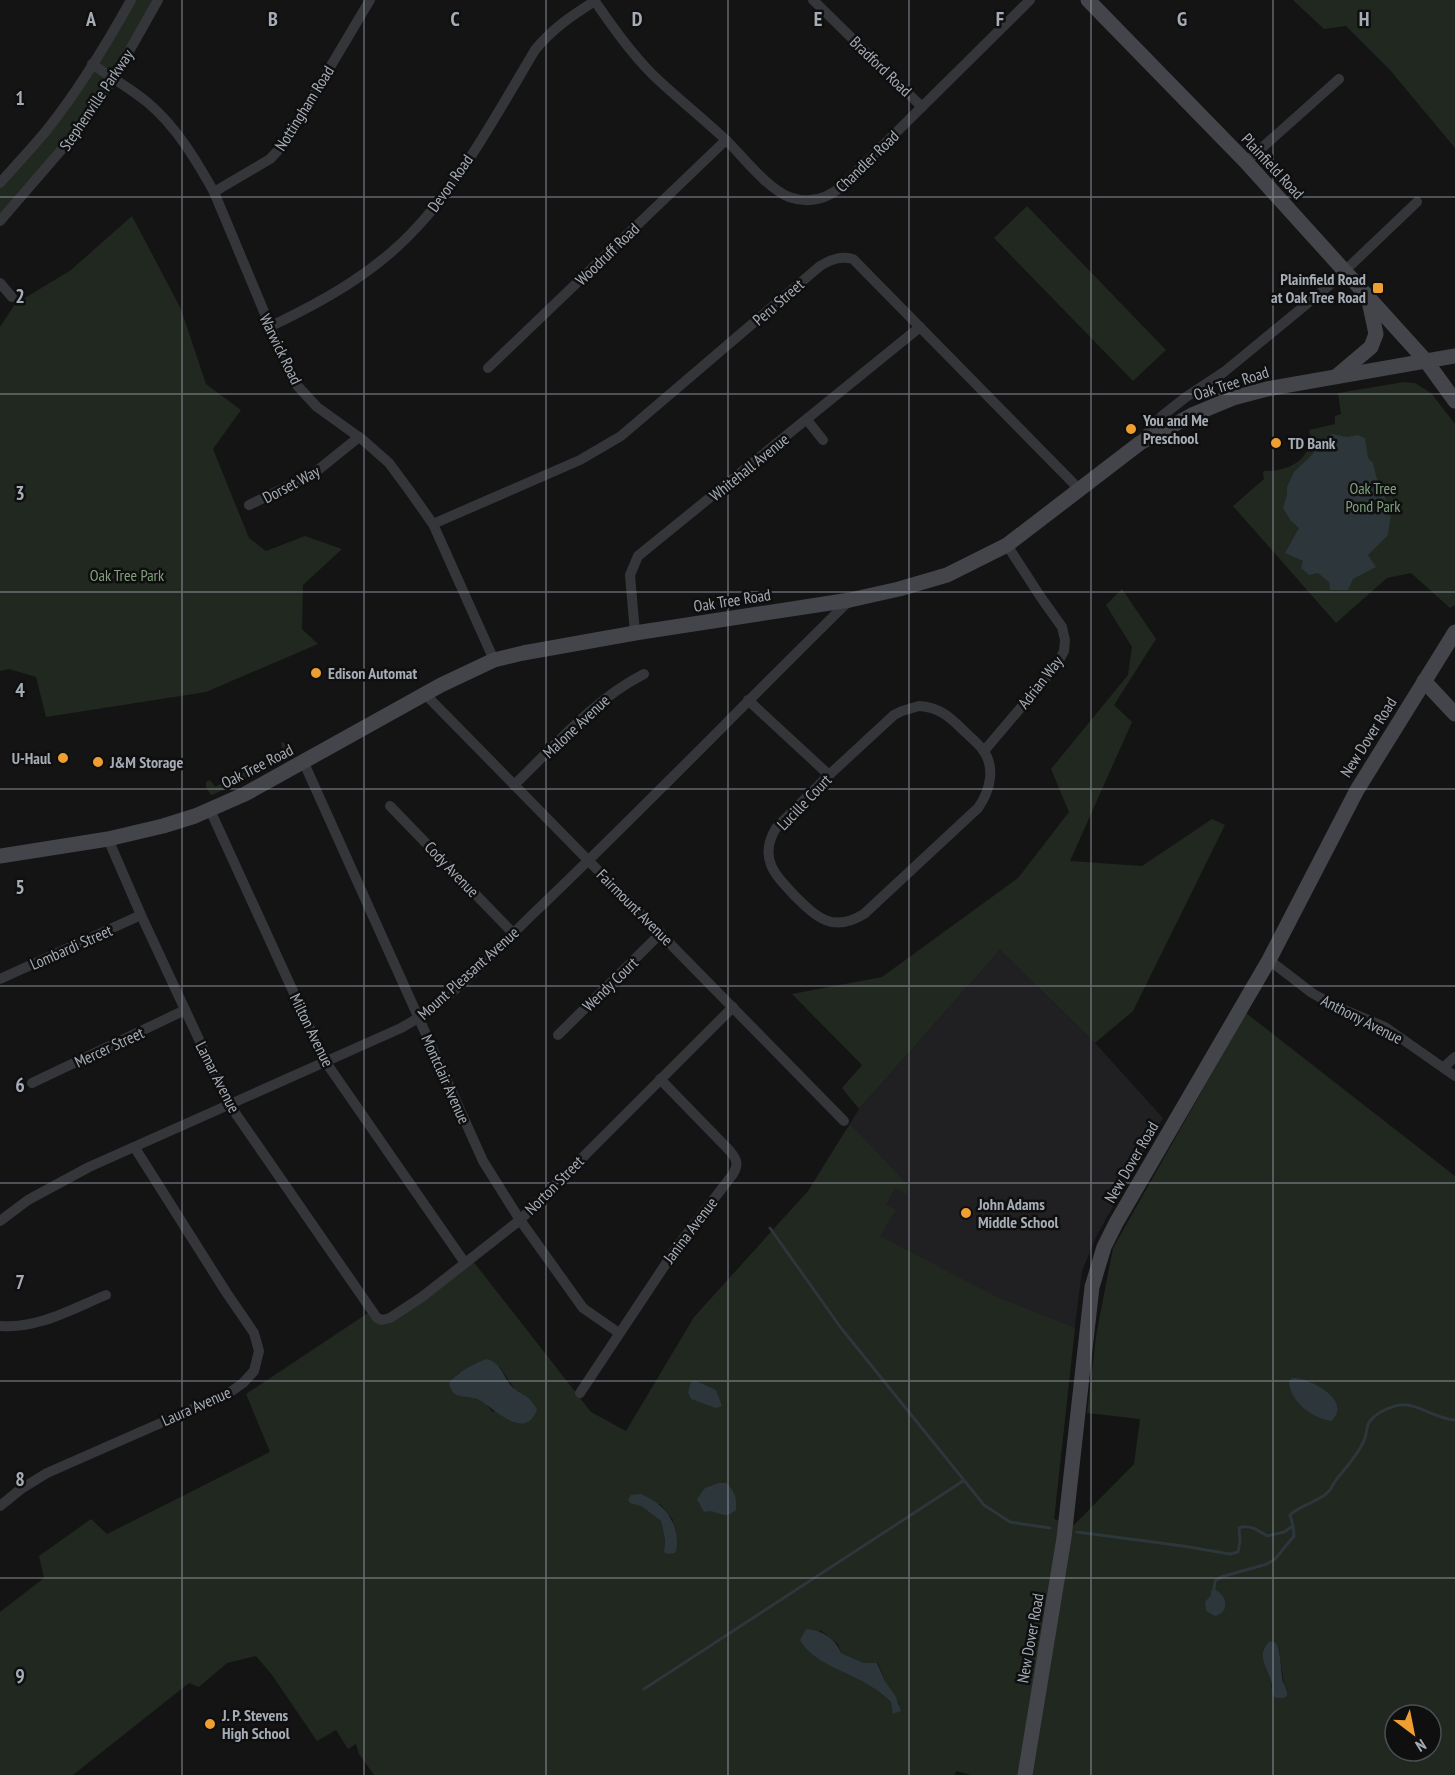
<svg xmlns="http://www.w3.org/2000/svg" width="1455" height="1775" viewBox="0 0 1455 1775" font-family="'PT Sans Narrow',sans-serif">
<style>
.built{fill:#202022}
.green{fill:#202820;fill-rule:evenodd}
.water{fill:#2c363b}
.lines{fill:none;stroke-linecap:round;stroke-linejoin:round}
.stream{stroke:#2c363b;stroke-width:3}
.street{stroke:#35363a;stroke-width:10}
.secondary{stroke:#43454a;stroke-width:15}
.grid{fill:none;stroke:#a5acb5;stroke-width:1.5;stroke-opacity:0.55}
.poi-dot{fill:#ef9f32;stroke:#0f0f10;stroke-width:2}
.labels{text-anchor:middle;stroke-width:5;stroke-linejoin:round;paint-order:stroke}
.street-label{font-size:16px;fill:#a5acb5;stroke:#0f0f10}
.poi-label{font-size:16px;font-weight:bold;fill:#a5acb5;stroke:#0f0f10;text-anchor:start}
.park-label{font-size:16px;fill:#7ea07d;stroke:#0f0f10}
.grid-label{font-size:20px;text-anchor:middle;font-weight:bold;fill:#a5acb5;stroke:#0f0f10;stroke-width:5;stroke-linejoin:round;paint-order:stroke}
</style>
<rect width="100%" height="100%" fill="#141415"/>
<polygon class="built" points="1000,950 1095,1043 1163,1118 1097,1235 1082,1271 1075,1326 1054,1520 808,1191 859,1109"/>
<g class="green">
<polygon points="131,0 158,0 82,126 0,221 0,183 46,130"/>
<polygon points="1293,0 1455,0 1455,148 1390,70 1346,26 1324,29"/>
<polygon points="1027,206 1166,350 1133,381 994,238"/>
<polygon points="132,216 181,309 206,384 241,410 213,449 249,538 266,551 305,536 342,549 303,585 302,629 318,644 206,692 46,717 36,677 9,669 0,671 0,327 15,304 71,270"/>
<path d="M 1404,382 L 1415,383 L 1431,393 L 1455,424 L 1455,605 L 1450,608 L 1411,573 L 1387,578 L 1336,623 L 1233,506 L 1264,479 L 1263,473 L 1264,471 C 1289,472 1316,457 1309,430 L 1335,424 L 1335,416 L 1341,414 L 1338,393 Z"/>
<polygon points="1122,589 1156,639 1114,705 1132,722 1070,861 1142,866 1212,819 1225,825 1133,1011 1095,1043 1000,950 859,1109 842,1088 862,1065 792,994 882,977 1018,878 1069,812 1051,769 1128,675 1132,647 1106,605"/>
<polygon points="281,742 287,744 291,753 236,784 212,795 210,794 206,787 206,782 210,780 215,787 283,750"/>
<path d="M 1246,1013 L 1455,1176 L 1455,1775 L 971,1775 L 956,1771 L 955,1775 L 374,1775 L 359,1754 L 356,1744 L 348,1749 L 336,1730 L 317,1741 L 272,1675 L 256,1656 L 227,1663 L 199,1687 L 189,1683 L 73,1775 L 0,1775 L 0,1612 L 44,1578 L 39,1556 L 91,1519 L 107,1534 L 270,1452 L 246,1394 L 371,1311 L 379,1322 L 469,1256 L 591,1412 L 626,1431 L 694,1317 L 808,1191 L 850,1124 L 910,1187 L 906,1194 L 895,1188 L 886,1205 L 896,1210 L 880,1236 L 995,1296 L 1075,1328 L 1054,1519 L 1074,1525 L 1134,1464 L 1140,1419 L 1087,1413 L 1096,1336 L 1113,1248 ZM 476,1363 L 500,1367 L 515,1390 L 520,1392 L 493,1412 L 485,1403 L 474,1398 L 456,1375 ZM 660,1504 L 673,1520 L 664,1552 L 665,1540 L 661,1521 L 641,1506 ZM 820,1630 L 838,1644 L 841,1653 L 864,1663 L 878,1663 L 885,1681 L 900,1705 L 891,1702 L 872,1686 L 818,1657 ZM 1264,1647 L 1279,1650 L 1284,1685 L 1288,1691 L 1272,1692 C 1272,1674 1260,1666 1264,1647 ZM 1395,1715 L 1431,1715 L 1431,1751 L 1395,1751 Z"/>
</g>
<g class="water">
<polygon points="1332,434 1347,437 1358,435 1365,438 1368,458 1373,463 1376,476 1391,513 1388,535 1368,555 1376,567 1353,579 1348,590 1330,590 1329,582 1318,573 1309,575 1301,568 1303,561 1285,553 1299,528 1291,521 1283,508 1287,495 1287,487 1294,472 1314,453 1319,442"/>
<path d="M 487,1359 C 505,1365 503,1381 516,1390 C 528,1398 528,1395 537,1409 C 526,1443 494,1408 479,1400 C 466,1394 452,1401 449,1383 C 459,1371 472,1364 487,1359 Z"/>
<path d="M 1292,1378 C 1309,1377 1354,1401 1331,1421 C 1312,1418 1290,1402 1289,1381 Z"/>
<polygon points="696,1381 716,1390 722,1406 716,1408 691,1399 688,1392 691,1382"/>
<path d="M 719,1483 L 726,1483 C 735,1491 737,1498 736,1510 C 722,1522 718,1508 704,1512 L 697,1499 L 705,1488 Z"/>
<path d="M 641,1494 C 660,1503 671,1512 676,1533 C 677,1540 678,1546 675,1553 L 667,1554 L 664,1552 L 665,1540 L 661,1521 L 641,1506 L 630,1503 L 628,1500 L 631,1495 Z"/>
<path d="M 1214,1589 C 1227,1595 1231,1612 1215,1616 L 1206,1611 L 1205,1602 L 1211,1595 L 1211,1591 Z"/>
<path d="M 806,1629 C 822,1630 836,1639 841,1653 L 864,1663 L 877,1663 L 885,1681 L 896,1697 L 901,1711 L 893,1714 L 891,1702 C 885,1697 879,1691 872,1687 C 850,1672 813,1664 800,1640 Z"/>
<path d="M 1270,1641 L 1276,1643 C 1282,1655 1280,1669 1283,1682 C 1285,1687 1288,1690 1287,1696 C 1282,1699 1278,1699 1273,1696 C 1272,1692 1272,1689 1272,1686 C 1269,1669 1254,1655 1270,1641 Z"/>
</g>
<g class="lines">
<g class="stream">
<polyline points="770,1228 841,1328 984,1505 1010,1522 1050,1528"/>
<path d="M 1077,1532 L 1183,1546 L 1230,1554 L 1238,1552 L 1240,1541 L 1239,1528 C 1249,1524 1258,1530 1267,1536 L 1284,1532 L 1293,1526 L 1290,1515 C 1301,1504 1320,1502 1329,1491 C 1332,1488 1333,1483 1336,1480 C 1346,1467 1359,1454 1365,1438 C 1367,1433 1366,1426 1370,1421 C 1377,1412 1396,1403 1407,1405 C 1423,1407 1435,1418 1455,1420"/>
<polyline points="1214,1589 1215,1581 1221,1577 1267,1564 1275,1559 1294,1536 1293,1526"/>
<polyline points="644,1689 963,1481"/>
</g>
<g class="street">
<path d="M 594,0 C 612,26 631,53 653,75 C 677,98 704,119 728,142 C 744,158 768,189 789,197 C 809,204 828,199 843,185 L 1030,0"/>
<polyline points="813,0 922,107"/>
<path d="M 92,64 C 110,77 130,88 147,102 C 176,126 196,160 214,192 L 293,381 L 317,407 L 363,440 L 389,463 L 409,490 L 433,524 L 494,660"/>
<polyline points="1246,162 1339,79"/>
<path d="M 0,183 C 15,166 31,149 46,131 C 78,91 106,45 131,0"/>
<polyline points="214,192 270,159 285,143 370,0"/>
<polyline points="0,221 82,126 119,69 158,0"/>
<polyline points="0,283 12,297"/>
<path d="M 269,327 C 324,301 378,271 419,225 C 463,177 501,107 535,50 C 552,29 571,16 595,1"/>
<polyline points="488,368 726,140"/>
<polyline points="807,420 823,440"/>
<polyline points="1143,438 1162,416 1186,397 1224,372 1331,284 1417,202"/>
<polyline points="249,505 313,474 359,437"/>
<path d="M 433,524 L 580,460 L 621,436 L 820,266 C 832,259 840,256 853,259 L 1080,490"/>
<polyline points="635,633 630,575 638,556 920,327"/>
<polyline points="425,694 844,1121"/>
<polyline points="748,700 829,775"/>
<path d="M 919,706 C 939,707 950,717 963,730 C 970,737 978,743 983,750 C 996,768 990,791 978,808 L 864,914 C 833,933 817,918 795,896 C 775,875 758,858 776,828 L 829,775 L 894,715 L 902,711 Z"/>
<polyline points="984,751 1056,666 1064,651 1065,640 1062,627 1040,596 1007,545"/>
<polyline points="304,763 483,1161 520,1220 583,1308 619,1333"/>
<path d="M 514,785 C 555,746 593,700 644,674"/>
<polyline points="390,806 513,933"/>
<polyline points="210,810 325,1061 465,1263"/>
<polyline points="108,839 141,915 229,1104 377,1318 382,1320 390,1318 422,1297 520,1220 733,1007"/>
<polyline points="1269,960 1312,993 1335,1006 1385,1027 1455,1076"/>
<polyline points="0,979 141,915"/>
<polyline points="558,1035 661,933"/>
<polyline points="1444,1067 1455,1057"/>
<polyline points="32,1083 185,1010"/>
<path d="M 0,1221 L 28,1200 L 89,1167 L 401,1028 C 453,1000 493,952 535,912 C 642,810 744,704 850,600"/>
<path d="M 0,1326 C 38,1329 72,1309 106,1295"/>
<path d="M 580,1393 L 677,1247 L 733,1174 C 739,1164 737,1159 729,1150 L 660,1079"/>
<polyline points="0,1506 21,1489 47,1473 229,1393 243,1383 254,1371 259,1351 254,1333 226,1292 135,1148"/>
</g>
<g class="secondary">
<polyline points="1088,0 1246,162 1426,361 1455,401"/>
<polyline points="1338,375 1371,347 1376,334 1369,301"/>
<polyline points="1424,681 1455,714"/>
<polyline points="0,856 108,839 163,826 195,816 245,794 441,685 494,660 523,653 635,633 850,600 899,589 947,575 1007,545 1140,443 1192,415 1233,398 1267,389 1455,356"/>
<polyline points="1025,1775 1064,1538 1092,1287 1104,1247 1116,1223 1269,960 1357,790 1455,632"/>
</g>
</g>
<path class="grid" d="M 182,0 L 182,1775M 364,0 L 364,1775M 546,0 L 546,1775M 728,0 L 728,1775M 909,0 L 909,1775M 1091,0 L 1091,1775M 1273,0 L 1273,1775M 0,197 L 1455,197M 0,394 L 1455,394M 0,592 L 1455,592M 0,789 L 1455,789M 0,986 L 1455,986M 0,1183 L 1455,1183M 0,1381 L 1455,1381M 0,1578 L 1455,1578"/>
<g class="poi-dot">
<rect x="1372" y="282" width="12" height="12" rx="3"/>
<circle cx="1131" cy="429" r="6"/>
<circle cx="1276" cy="443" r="6"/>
<circle cx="316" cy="673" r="6"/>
<circle cx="63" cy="758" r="6"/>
<circle cx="98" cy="762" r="6"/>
<circle cx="966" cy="1213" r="6"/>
<circle cx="210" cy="1724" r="6"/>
</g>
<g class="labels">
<g class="street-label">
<text transform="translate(881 66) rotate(44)" y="6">Bradford Road</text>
<text transform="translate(96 100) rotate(-56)" y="6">Stephenville Parkway</text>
<text transform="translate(304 108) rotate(-58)" y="6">Nottingham Road</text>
<text transform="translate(867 161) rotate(-44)" y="6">Chandler Road</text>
<text transform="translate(1273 166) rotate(47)" y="6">Plainfield Road</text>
<text transform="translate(450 183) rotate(-55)" y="6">Devon Road</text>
<text transform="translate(607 254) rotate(-44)" y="6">Woodruff Road</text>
<text transform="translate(778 302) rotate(-41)" y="6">Peru Street</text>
<text transform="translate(281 349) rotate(64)" y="6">Warwick Road</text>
<text transform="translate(1231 383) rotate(-18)" y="6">Oak Tree Road</text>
<text transform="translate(749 467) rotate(-39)" y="6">Whitehall Avenue</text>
<text transform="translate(291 484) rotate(-28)" y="6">Dorset Way</text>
<text transform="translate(732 600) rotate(-9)" y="6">Oak Tree Road</text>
<text transform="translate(1040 682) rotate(-52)" y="6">Adrian Way</text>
<text transform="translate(576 726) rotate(-43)" y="6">Malone Avenue</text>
<text transform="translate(1368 737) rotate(-58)" y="6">New Dover Road</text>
<text transform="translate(257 766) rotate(-27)" y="6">Oak Tree Road</text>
<text transform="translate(804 802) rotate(-46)" y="6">Lucille Court</text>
<text transform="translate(452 869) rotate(46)" y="6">Cody Avenue</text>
<text transform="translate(635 907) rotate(45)" y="6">Fairmount Avenue</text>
<text transform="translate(71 947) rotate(-24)" y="6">Lombardi Street</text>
<text transform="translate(468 973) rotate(-42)" y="6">Mount Pleasant Avenue</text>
<text transform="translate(610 984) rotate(-44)" y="6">Wendy Court</text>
<text transform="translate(1362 1019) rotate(27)" y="6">Anthony Avenue</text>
<text transform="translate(312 1030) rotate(64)" y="6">Milton Avenue</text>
<text transform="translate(109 1047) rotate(-25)" y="6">Mercer Street</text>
<text transform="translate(218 1077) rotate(63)" y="6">Lamar Avenue</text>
<text transform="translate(446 1079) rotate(66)" y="6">Montclair Avenue</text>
<text transform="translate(1131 1162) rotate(-60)" y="6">New Dover Road</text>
<text transform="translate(554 1185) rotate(-45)" y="6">Norton Street</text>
<text transform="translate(690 1230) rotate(-53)" y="6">Janina Avenue</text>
<text transform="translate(196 1406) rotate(-24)" y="6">Laura Avenue</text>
<text transform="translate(1030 1638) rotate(-80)" y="6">New Dover Road</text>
</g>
<g class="poi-label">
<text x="1366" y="285" text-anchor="end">Plainfield Road<tspan x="1366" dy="18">at Oak Tree Road</tspan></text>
<text x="1143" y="426">You and Me<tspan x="1143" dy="18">Preschool</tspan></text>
<text x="1288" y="449">TD Bank</text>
<text x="328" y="679">Edison Automat</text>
<text x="51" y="764" text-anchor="end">U-Haul</text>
<text x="110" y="768">J&amp;M Storage</text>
<text x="978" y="1210">John Adams<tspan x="978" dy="18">Middle School</tspan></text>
<text x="222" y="1721">J. P. Stevens<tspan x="222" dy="18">High School</tspan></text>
</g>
<g class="park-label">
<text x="1373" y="494">Oak Tree<tspan x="1373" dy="18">Pond Park</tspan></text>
<text x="127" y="581">Oak Tree Park</text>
</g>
</g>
<g class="grid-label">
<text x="91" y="26">A</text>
<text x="273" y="26">B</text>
<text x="455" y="26">C</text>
<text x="637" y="26">D</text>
<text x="818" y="26">E</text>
<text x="1000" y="26">F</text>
<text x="1182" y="26">G</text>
<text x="1364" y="26">H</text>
<text x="20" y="105">1</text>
<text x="20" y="303">2</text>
<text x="20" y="500">3</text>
<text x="20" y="697">4</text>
<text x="20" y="894">5</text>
<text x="20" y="1092">6</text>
<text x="20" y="1289">7</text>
<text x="20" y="1486">8</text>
<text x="20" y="1683">9</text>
</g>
<g transform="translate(1413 1733) rotate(148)"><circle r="28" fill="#0f0f10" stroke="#4b4e52" stroke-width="1.5"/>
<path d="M0-4.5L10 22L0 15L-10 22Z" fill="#ef9f32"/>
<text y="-9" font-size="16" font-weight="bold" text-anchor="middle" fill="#a5acb5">N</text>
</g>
</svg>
